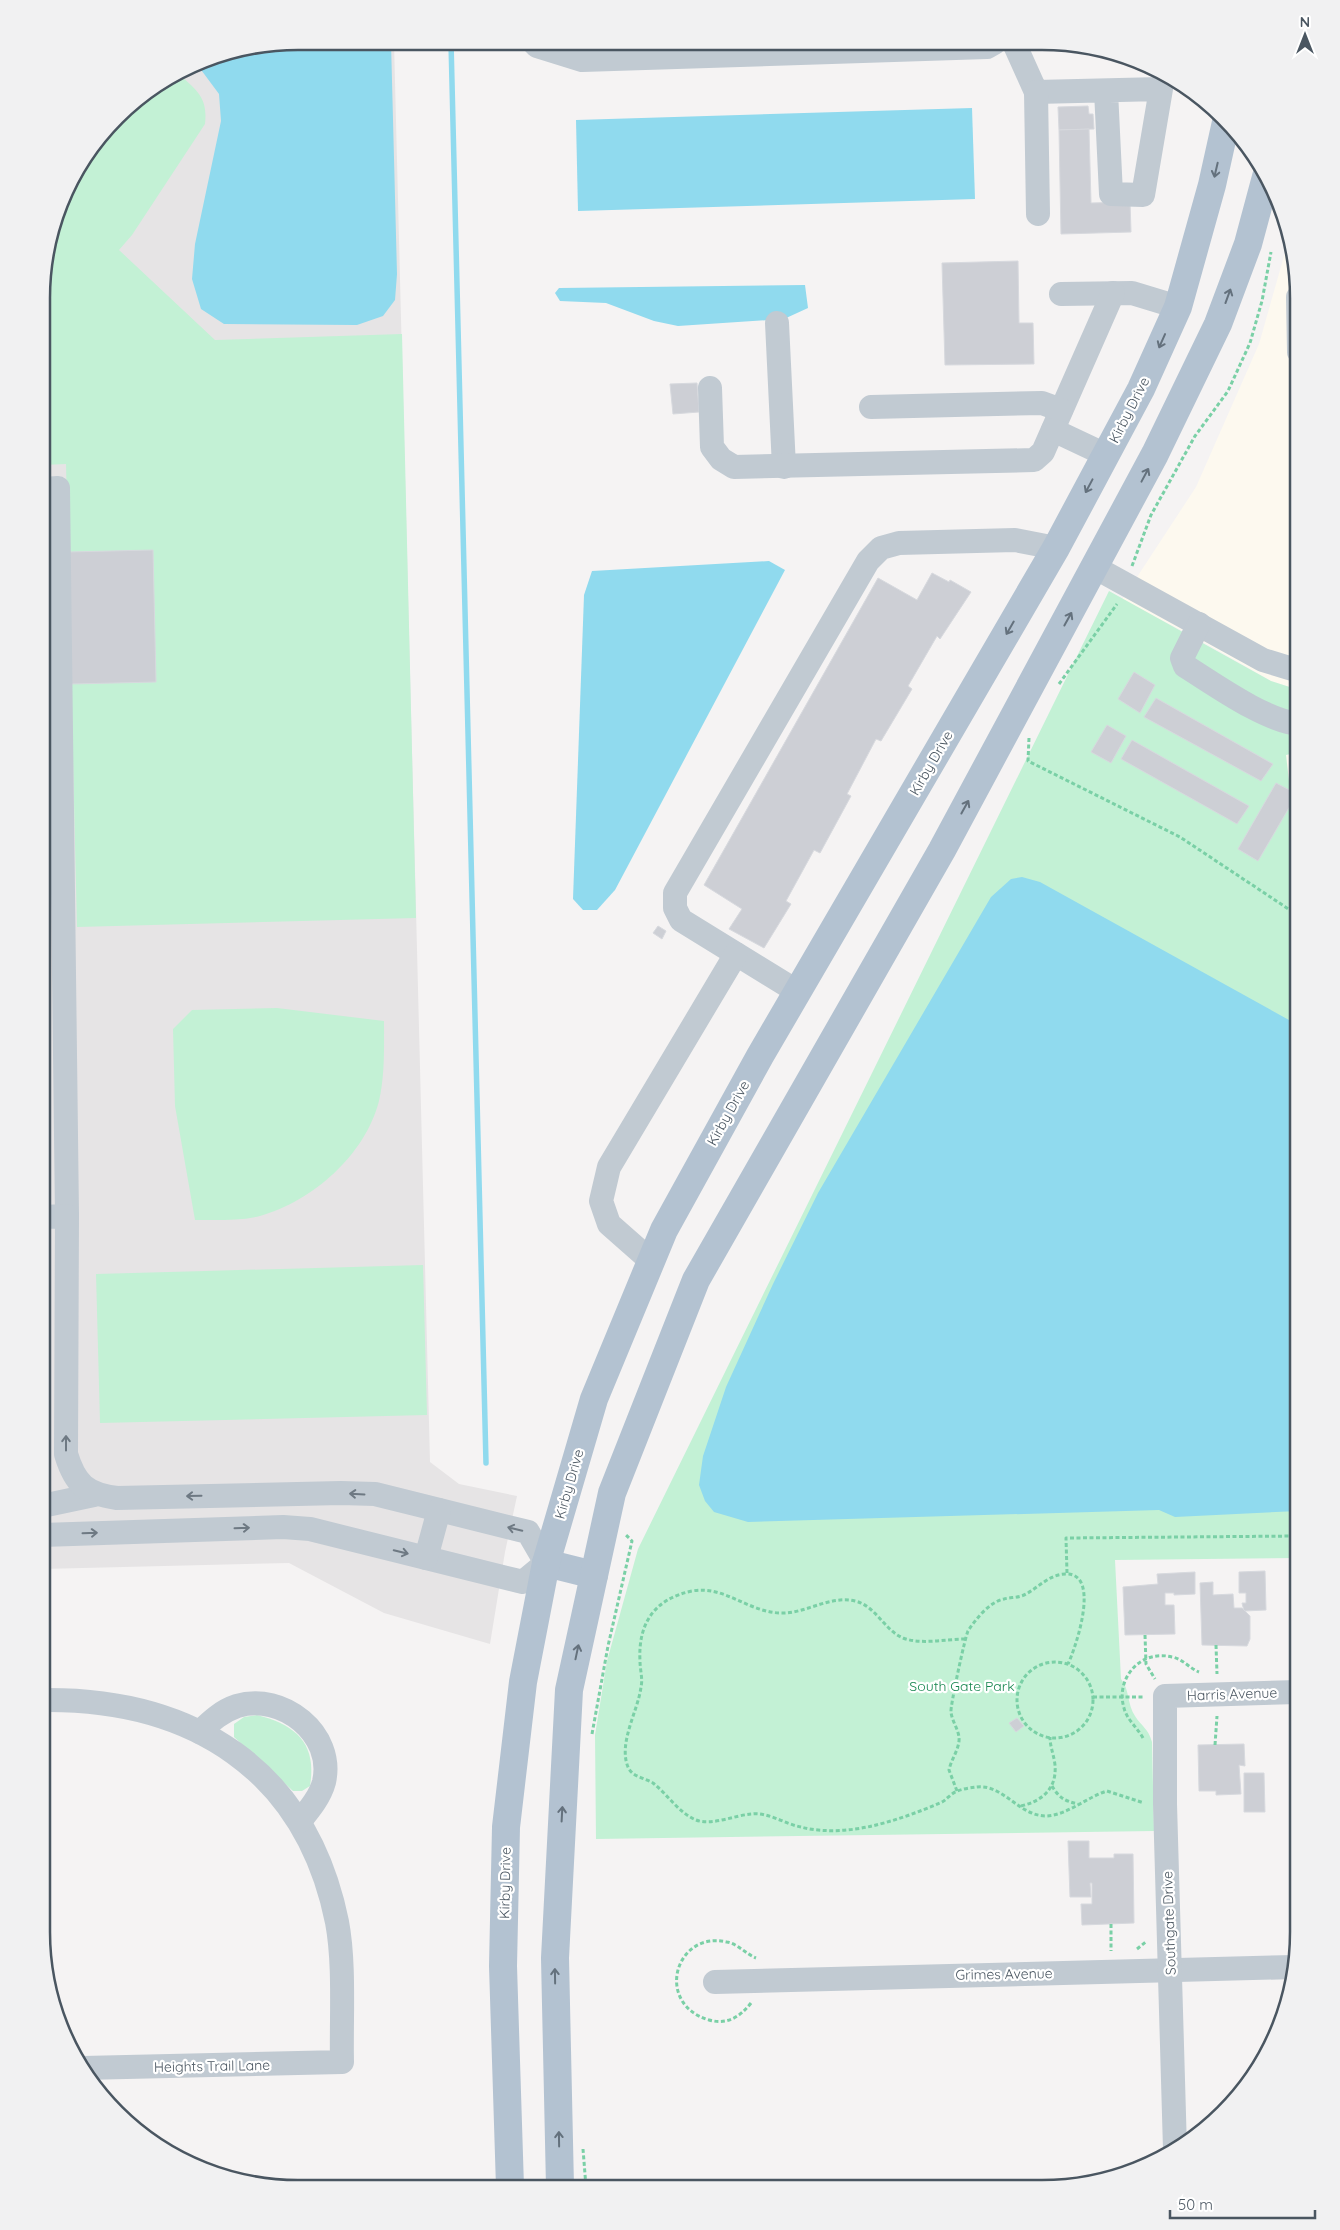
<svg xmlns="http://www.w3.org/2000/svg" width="1340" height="2230" viewBox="0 0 1340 2230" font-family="Quicksand,sans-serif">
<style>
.commercial{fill:#fdf9ef}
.education{fill:#e6e4e5}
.green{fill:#c3f1d5}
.water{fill:#90daee}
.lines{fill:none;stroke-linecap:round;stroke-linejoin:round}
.stream{stroke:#90daee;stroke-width:5.5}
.building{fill:#cdcfd5;stroke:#d7d9de}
.path{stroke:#7ad0a6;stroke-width:3;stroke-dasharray:4 2.5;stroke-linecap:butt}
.minor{stroke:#c1cad2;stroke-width:24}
.major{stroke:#b3c2d1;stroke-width:28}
.oneway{stroke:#64717d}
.oneway2{stroke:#6e7983}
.labels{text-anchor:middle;stroke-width:4.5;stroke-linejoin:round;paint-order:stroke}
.street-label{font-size:14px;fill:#4a5661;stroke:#fff}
.park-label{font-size:14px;fill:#17864f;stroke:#fff}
.rim{fill:none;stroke:#4a5661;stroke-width:2.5}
</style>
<rect width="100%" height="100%" fill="#f5f3f3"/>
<g class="commercial">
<polygon points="1288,242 1299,298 1299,690 1271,681 1193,636 1122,600 1196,487 1259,344"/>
<polygon points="1299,752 1299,781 1289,781 1286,755"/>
</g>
<polygon class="education" points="298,41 394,42 430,1462 459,1484 517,1496 505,1552 490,1644 384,1613 289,1563 42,1569 43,265 68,184 129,105 200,61"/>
<g class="green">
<path d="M 179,74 C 197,91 208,97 205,124 L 132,235 L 119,250 L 215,340 L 402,334 L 416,918 L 77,927 L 66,464 L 43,465 L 43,265 L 68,184 L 129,105 Z"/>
<path d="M 1109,591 L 1271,681 L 1299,690 L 1299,752 L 1286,755 L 1289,781 L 1299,781 L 1298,1558 L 1115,1560 L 1121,1679 C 1130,1690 1127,1704 1135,1716 C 1142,1727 1148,1728 1152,1742 L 1154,1831 L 596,1839 L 595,1735 L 607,1661 L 638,1549 Z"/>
<path d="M 277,1008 L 384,1021 C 384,1048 385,1075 379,1101 C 365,1155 313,1201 260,1216 C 240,1221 216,1220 195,1220 L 175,1106 L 173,1029 L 192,1010 Z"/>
<polygon points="423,1265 427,1415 100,1423 96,1274"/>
<path d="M 257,1715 C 296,1725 317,1743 310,1786 L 302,1791 L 293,1791 L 234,1737 L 234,1724 L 244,1717 Z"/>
</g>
<g class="water">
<polygon points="298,41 391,42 397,274 395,300 383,316 357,325 224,324 201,309 192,279 195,244 221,121 219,94 196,63"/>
<polygon points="972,108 975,199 578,211 576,120"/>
<polygon points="805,285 808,308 784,319 678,326 654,321 606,303 560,301 555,293 559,288"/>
<polygon points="769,561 785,570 615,890 597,910 583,910 573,899 584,595 592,571"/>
<polygon points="1022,877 1040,882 1298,1025 1298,1511 1175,1517 1159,1510 748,1522 714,1512 705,1501 699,1485 703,1456 726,1387 773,1284 818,1193 991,897 1011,879"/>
</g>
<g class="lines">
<polyline class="stream" points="451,42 486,1463"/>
</g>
<g class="building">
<polygon points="1088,106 1089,114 1093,114 1094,129 1059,130 1058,107"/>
<polygon points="1089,129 1091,203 1130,202 1131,232 1061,234 1059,130"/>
<polygon points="1018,261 1019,323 1033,323 1034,364 945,365 942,263"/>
<polygon points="697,383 699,412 673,414 670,384"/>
<polygon points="153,550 156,682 71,684 68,552"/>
<polygon points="932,573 949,582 950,580 971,592 940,639 937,636 908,686 912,689 881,741 876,739 847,794 851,796 820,853 814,850 786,901 791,904 764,948 729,929 742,909 704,885 878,578 917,600"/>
<polygon points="1134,672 1155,685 1140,713 1118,699"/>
<polygon points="1156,698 1273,764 1261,781 1144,717"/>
<polygon points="1107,725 1126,736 1111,763 1091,752"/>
<polygon points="1132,740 1249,806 1237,824 1121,759"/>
<polygon points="1276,783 1297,794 1258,861 1238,849"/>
<polygon points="658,926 666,931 662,939 653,933"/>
<polygon points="1265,1571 1266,1610 1244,1611 1242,1603 1246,1603 1246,1593 1239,1593 1239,1572"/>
<polygon points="1195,1572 1195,1594 1174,1595 1174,1593 1165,1593 1165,1605 1174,1605 1175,1634 1125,1635 1123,1587 1158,1584 1157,1574"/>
<polygon points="1213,1582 1213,1595 1233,1594 1234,1608 1242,1608 1250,1616 1250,1639 1247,1646 1202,1645 1200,1583"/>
<polygon points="1017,1718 1024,1726 1016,1732 1009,1723"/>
<polygon points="1244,1744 1245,1766 1239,1765 1241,1794 1216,1795 1216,1791 1199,1791 1198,1745"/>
<polygon points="1244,1773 1264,1773 1265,1812 1244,1812"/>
<polygon points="1068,1841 1089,1841 1089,1858 1114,1858 1114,1854 1133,1854 1134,1923 1082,1925 1081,1904 1092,1904 1092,1883 1090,1883 1091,1897 1070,1897"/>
</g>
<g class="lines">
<g class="path">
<polyline points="1132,566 1151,515 1195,436 1228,391 1250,343 1262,301 1271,252"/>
<polyline points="1059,684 1117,604"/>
<polyline points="1029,738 1028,761 1180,837 1299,916"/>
<polyline points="1067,1573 1066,1538 1298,1536"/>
<polyline points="1145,1635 1146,1664 1155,1679"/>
<path d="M 965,1639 C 946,1639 921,1645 903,1638 C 884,1630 876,1606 855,1601 C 829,1595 806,1614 780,1613 C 748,1612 724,1585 692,1591 C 653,1599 638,1625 640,1661 C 640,1670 643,1679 641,1687 C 638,1711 618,1743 628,1767 C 632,1777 645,1778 653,1783 C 667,1794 679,1813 696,1820 C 712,1826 735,1815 752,1814 C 768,1812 785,1824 801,1827 C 823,1833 850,1831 872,1826 C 894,1821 919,1812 940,1803 C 945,1801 948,1797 952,1794 C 959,1789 969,1788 977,1787 C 1003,1784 1019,1816 1046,1816 C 1068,1815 1087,1797 1107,1791 L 1144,1803"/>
<polyline points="1216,1645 1217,1674"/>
<circle cx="1055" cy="1700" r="38"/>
<polyline points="1093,1697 1145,1697"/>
<polyline points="592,1734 608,1646 632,1541 626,1535"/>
<path d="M 1143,1738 C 1137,1727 1127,1720 1124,1708 C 1115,1678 1141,1649 1172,1657 C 1183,1659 1189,1668 1199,1672"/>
<polyline points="1215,1745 1217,1716"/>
<path d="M 1052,1786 C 1059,1798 1065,1801 1078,1804"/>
<path d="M 957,1791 L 949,1770 C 951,1760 958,1751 959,1741 C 960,1731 952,1722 951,1712 C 950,1707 965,1637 968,1631 C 976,1619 989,1602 1004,1599 C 1011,1597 1019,1598 1026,1594 C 1039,1587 1050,1574 1066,1574 C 1101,1573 1076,1647 1068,1664"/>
<path d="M 1021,1806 C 1042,1801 1057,1789 1055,1765 C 1054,1755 1050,1747 1050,1737"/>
<polyline points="1111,1924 1111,1951"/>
<polyline points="1137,1949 1147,1941"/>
<path d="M 751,2003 C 740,2017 727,2025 709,2020 C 654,2004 675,1930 727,1942 C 738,1944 746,1954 756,1958"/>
<polyline points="583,2149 586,2187"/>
</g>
<g class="minor">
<polyline points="533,42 537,46 582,60 987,47 994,43"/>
<polyline points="1014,43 1036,92 1161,89 1143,195 1111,194 1106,91"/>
<polyline points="1036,92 1038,214"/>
<polyline points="1061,294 1132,293 1178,307"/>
<polyline points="1298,297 1299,352"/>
<polyline points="777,323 784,467"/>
<polyline points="710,388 712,447 721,459 734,467 1034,460 1043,452 1113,293"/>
<polyline points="871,407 1042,403 1061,410"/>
<polyline points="1053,430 1106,455"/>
<polyline points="43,489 58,488 67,1216"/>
<polyline points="1096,568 1263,660 1299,671"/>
<path d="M 1199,624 L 1182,658 L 1185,666 C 1214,684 1265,721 1299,724"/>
<polyline points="798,992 681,920 675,908 675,893 868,561 881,548 899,543 1015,540 1056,548"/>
<polyline points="651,1261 609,1224 601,1201 609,1167 736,954"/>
<polyline points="42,1506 94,1495"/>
<path d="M 42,1535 L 283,1527 L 310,1529 L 523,1582 L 546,1563 L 528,1532 L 375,1494 L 341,1493 L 117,1498 C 86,1494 75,1484 66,1454 L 67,1216 L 42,1217"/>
<polyline points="426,1558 439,1510"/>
<path d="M 42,1700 C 192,1698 306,1769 337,1922 C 345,1964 341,2019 342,2062 L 83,2068"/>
<path d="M 200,1732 C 211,1721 222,1711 237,1706 C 282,1692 335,1734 324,1782 C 320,1797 309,1810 300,1821"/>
<polyline points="715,1982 1294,1967"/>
<polyline points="1175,2149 1165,1804 1165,1696 1298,1692"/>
</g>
<g class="major">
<polyline points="546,1563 594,1575"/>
<polyline points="510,2187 503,1966 506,1827 523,1682 546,1563 594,1399 664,1230 760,1056 1056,548 1141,389 1178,307 1212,185 1226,122"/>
<polyline points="560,2187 555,1958 569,1690 612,1493 696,1280 942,850 1155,454 1218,324 1248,244 1266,177"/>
</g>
</g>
<defs><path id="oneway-shaft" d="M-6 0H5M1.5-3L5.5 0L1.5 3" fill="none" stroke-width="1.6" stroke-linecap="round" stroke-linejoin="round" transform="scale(1.25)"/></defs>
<g class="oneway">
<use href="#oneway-shaft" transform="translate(1216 170) rotate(103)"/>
<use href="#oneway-shaft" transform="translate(1228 296) rotate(-70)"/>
<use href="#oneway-shaft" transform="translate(1162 341) rotate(114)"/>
<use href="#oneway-shaft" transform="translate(1145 475) rotate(-62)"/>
<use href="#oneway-shaft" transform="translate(1089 486) rotate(118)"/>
<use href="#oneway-shaft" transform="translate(1068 619) rotate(-61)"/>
<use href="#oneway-shaft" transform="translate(1010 628) rotate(120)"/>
<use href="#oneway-shaft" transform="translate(965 807) rotate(-61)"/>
<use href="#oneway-shaft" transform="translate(577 1652) rotate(-78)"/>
<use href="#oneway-shaft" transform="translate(562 1814) rotate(-87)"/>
<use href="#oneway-shaft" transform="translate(555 1976) rotate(-91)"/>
<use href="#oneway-shaft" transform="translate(559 2139) rotate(-91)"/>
</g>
<g class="oneway2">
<use href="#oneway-shaft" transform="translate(66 1443) rotate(-90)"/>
<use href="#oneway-shaft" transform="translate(357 1494) rotate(-177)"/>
<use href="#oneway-shaft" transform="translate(194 1496) rotate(179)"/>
<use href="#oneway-shaft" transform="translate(242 1528) rotate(-2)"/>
<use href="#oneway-shaft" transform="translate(515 1529) rotate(-166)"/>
<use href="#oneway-shaft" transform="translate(90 1533) rotate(-2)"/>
<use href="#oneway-shaft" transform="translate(401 1552) rotate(14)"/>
</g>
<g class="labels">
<g class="street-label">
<text transform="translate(1129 410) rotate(-63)" y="5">Kirby Drive</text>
<text transform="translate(931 763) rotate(-60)" y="5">Kirby Drive</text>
<text transform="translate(728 1113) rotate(-61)" y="5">Kirby Drive</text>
<text transform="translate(569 1484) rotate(-74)" y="5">Kirby Drive</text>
<text transform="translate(1232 1694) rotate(-2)" y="5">Harris Avenue</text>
<text transform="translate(505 1883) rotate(-89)" y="5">Kirby Drive</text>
<text transform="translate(1169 1923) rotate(-92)" y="5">Southgate Drive</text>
<text transform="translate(1004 1974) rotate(-1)" y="5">Grimes Avenue</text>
<text transform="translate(212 2066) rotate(-1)" y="5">Heights Trail Lane</text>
</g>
<g class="park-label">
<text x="962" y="1691">South Gate Park</text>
</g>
</g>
<path d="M0 0H1340V2230H0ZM298 50H1042A248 248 0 0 1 1290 298V1932A248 248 0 0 1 1042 2180H298A248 248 0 0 1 50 1932V298A248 248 0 0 1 298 50Z" fill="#f1f1f2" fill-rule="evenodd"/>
<path class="rim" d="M298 50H1042A248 248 0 0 1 1290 298V1932A248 248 0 0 1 1042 2180H298A248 248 0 0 1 50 1932V298A248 248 0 0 1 298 50Z"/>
<g transform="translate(1305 35)" stroke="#ffffff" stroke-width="4" paint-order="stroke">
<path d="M0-4L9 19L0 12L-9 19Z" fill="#4a5661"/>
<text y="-8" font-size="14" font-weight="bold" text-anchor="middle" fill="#4a5661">N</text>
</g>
<path d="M1170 2210v8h145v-8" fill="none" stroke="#4a5661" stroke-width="2.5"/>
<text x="1178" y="2210" font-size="15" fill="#4a5661" stroke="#ffffff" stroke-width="4" paint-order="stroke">50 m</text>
</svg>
